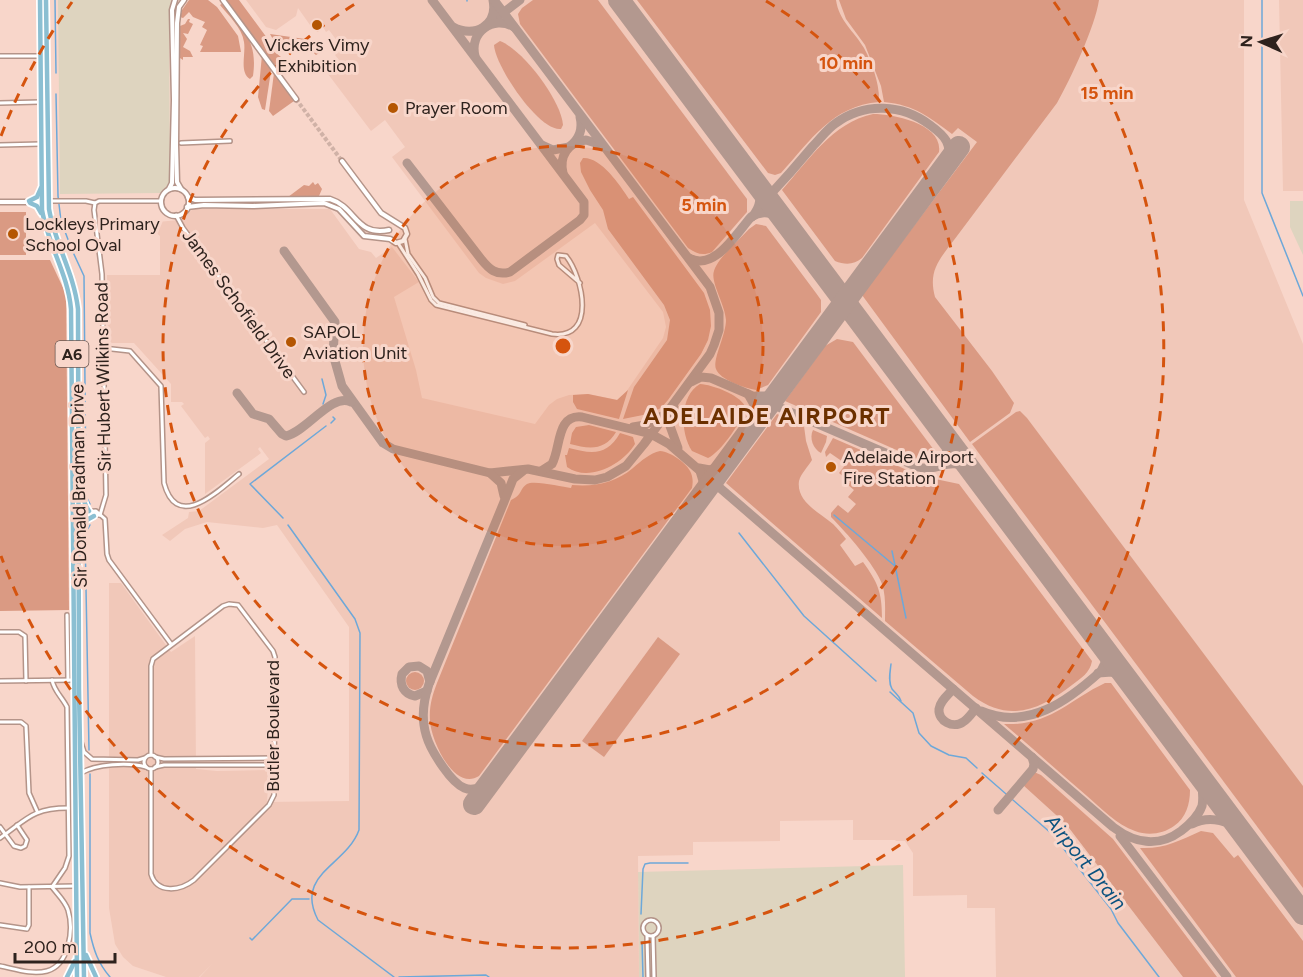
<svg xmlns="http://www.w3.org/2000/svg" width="1303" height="977" viewBox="0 0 1303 977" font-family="Figtree,sans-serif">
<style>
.commercial{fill:#ded4bf}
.built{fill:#f1c8b9}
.green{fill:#da9a83}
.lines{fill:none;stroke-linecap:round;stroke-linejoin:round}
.stream{stroke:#6da8d9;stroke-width:1.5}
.taxiway{stroke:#b3988f;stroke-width:9}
.runway{stroke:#b3988f;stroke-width:22}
.secondary-tunnel{stroke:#d0b2a7;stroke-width:4;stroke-dasharray:4 2;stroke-linecap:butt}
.street-casing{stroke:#b49489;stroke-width:6}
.secondary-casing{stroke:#b49489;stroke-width:7}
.primary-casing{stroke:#fff;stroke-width:8}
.street{stroke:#fff;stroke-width:3}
.secondary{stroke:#fff;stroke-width:4}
.primary{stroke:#8bbfd2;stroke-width:4.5}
.ring{fill:none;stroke:#d5540e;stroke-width:3;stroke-dasharray:10 8}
.poi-dot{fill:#b45602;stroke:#f8d6ca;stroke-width:2}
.labels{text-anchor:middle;stroke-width:6;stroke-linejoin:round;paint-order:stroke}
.shield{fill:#f8d6ca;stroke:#6b5851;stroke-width:1.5}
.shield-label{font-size:16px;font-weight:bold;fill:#2e221d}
.poi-label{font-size:18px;fill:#2e221d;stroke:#f8d6ca;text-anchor:start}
.street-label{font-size:18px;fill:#2e221d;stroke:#f8d6ca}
.water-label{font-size:20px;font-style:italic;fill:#0a527f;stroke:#f8d6ca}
.district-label{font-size:24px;font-weight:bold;letter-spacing:1.5px;fill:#6b3000;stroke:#f8d6ca}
.centre{fill:#d5540e;stroke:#f8d6ca;stroke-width:3}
.ring-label{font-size:18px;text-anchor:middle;font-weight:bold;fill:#d5540e;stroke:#f8d6ca;stroke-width:6;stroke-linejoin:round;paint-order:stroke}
</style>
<rect width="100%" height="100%" fill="#f8d6ca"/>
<g class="commercial">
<polygon points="58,0 171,0 169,18 170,182 161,193 60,194"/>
<polygon points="1290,201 1303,201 1303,255 1290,227"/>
<polygon points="903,865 905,977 639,977 638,872"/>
</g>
<g class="built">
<polygon points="246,0 1244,0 1244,200 1303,344 1303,977 996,977 995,908 967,908 967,895 913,896 913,853 905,841 896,841 895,840 853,840 853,820 780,821 780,841 693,842 693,855 638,856 639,977 200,977 212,964 199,977 166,977 133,966 123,957 115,944 109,908 109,583 121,583 171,652 195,636 196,769 217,771 269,770 267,802 349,801 349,627 277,525 263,528 207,522 185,529 170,541 162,535 188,518 189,512 199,511 269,459 260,447 258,449 261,453 205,494 205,443 210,439 208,436 205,438 181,406 184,404 182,402 171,402 171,384 134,343 108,343 107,275 160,275 160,236 145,223 180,220 193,209 330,209 359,249 371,252 376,258 392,247 419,282 394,297 416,370 422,398 535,424 549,405 557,399 569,395 588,394 618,400 626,392 663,338 666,327 663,312 595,223 515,281 503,284 486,278 479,273 392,157 405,147 385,120 371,131 325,70 339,60 335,55 343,49 329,30 326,32 323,27 310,25 298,8 296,16 276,30 266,27"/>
<polygon points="1279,0 1303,0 1303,191 1283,191"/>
</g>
<g class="green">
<polygon points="189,0 208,0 217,7 238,36 241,52 200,52 203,46 200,45 207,30 202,27 205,22 193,17 189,12 183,18 180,17 182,10"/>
<polygon points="225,0 239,0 270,42 272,50 281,57 281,75 250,32"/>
<path d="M 533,0 L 598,0 L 747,199 L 747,212 L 712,252 C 703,256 697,254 688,248 L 520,24 L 518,14 L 522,8 Z"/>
<path d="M 637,0 L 836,0 C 839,21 854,31 864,48 C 872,63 880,85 879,102 C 832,106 811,140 781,173 L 775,175 L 768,173 Z"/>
<path d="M 839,0 L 1099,0 C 1095,27 1071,78 1057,103 L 954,240 C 939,260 928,271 935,297 L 992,371 L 1014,403 L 1010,413 L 970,442 L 862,295 L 977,142 L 958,128 L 952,134 C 929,117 915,105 884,102 L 881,86 L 865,45 L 846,19 Z"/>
<path d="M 223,3 C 243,31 258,40 253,76 L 250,79 C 239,72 246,54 244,42 C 242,28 229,16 220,5 Z"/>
<polygon points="188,19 190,19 189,22 193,24 188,34 183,33 187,39 183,47 190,51 193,57 183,57 183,60 180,58 180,26 185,24"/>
<polygon points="270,34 312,40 321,52 316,55 310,50 275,43"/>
<path d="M 500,41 C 523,50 561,100 563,125 L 561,129 C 539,132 495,66 494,45 Z"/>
<polygon points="262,55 269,64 271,71 265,110 262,109 258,97"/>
<polygon points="274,73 294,101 273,116 269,111"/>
<path d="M 873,114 C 894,114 943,124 939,152 L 862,258 C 854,265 845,265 835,261 L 782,190 C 809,160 832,123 873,114 Z"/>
<path d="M 583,158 C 601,157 620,185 629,199 L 633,197 L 704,293 L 710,310 L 711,326 L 708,340 L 701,354 L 668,400 L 661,408 L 648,414 L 623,419 L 634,387 L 667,340 L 670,320 L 664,305 L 608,229 L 603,210 L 590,190 L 581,172 L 580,163 Z"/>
<polygon points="313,182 315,185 318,183 322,189 319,196 288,197 304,185 309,186"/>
<rect x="0" y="212" width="26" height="43"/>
<path d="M 756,224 L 766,226 L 816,293 L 821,300 L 821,312 L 768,385 L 756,390 C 745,388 720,380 716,369 C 712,360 726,335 726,320 C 725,304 710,282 714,271 C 717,259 740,239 749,229 Z"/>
<polygon points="0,260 50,260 66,294 69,610 0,611"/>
<path d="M 837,339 L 853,342 L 934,450 C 930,458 926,461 917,459 L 785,401 L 825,346 Z"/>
<path d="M 700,384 C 713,385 738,394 745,406 C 745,418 720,453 708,458 L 692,451 C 680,433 679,396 700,384 Z"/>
<polygon points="628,390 619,419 577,409 573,402 573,395 588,394 617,400"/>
<polygon points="1020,411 1027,418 1303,786 1303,888 972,444 1016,412"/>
<path d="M 777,414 L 804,426 L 806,441 L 812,460 C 808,467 801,473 799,481 C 796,502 820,513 833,524 C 838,529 842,534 846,539 L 840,545 L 855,566 L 863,562 C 878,583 882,592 882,618 L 726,483 Z"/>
<path d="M 589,425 L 616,432 C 605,451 589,449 570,444 L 572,433 L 576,427 Z"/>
<path d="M 813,430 L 827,436 L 826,442 L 821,453 C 813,449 809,438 813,430 Z"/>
<path d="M 620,433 L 633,437 L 635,444 C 623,464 589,483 567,467 L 565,455 L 567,455 L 569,448 C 592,454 607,456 620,433 Z"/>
<path d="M 833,438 L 921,476 L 959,484 L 1092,661 C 1090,673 1081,678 1072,685 C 1040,710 1009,723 973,696 L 885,621 C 885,609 886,596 882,584 C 875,565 846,532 831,517 L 831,513 L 838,505 L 848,513 L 856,504 L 848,497 L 854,490 L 848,485 L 850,482 L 839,473 L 846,464 L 830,453 L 826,457 L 825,452 Z"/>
<path d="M 660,451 C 671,452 687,463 691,473 C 693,478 693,483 692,488 L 479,776 C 454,792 431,740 430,721 C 429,707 432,696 437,683 L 511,500 C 523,495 519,489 527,484 C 534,480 562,487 571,488 L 572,485 C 595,487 615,483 633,468 C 641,461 650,453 660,451 Z"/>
<polygon points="658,637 680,654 604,757 582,741"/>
<circle cx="415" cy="681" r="9"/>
<path d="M 1105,683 L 1111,683 L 1190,790 C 1190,804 1186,818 1174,826 C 1163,834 1148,836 1135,831 C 1117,825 1101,808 1087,796 C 1059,772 1032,748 1004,724 C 1050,726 1067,701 1105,683 Z"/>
<polygon points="1034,772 1041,775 1113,839 1217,977 1183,977 1066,824 1023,785"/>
<path d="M 1201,831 L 1213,833 L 1234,858 L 1238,855 L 1303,941 L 1303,977 L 1236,977 L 1140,848 C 1165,849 1178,841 1201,831 Z"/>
</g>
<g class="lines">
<g class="stream">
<polyline points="55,0 56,73"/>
<polyline points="467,0 467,1"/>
<polyline points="1262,0 1262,193 1303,296"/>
<polyline points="56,94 58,196 61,221 72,250 84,276 86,496 90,504"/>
<polyline points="322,379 326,395 323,404"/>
<polyline points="331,423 335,419 333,417"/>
<polyline points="834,515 895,566"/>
<polyline points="283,518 250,484 326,426"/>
<path d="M 288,525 L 355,619 L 360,633 L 359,830 C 346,866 294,874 318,920 L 394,977"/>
<polyline points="739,533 804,616 876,681"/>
<polyline points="892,551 906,618"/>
<path d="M 891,664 C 890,672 888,682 892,689 C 896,694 899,695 901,701"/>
<polyline points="890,692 913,713 919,733 931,746 949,755 966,758 977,768"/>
<polyline points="89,750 85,534 90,525"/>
<polyline points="982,773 1052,834 1111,909 1118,923 1159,977"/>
<path d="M 90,774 L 90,933 C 94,951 98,963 110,977"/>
<polyline points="641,914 643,869 645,864 650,863 688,863"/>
<polyline points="250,938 252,940 292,899 309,899"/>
<polyline points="642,942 643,977"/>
<polyline points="399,977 486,975 489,977"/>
</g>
<g class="taxiway">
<polyline points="499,16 520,0"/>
<path d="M 453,27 C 475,39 498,25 493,0"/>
<path d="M 475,56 C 469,32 493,15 514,27"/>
<path d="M 542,145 L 553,150 L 569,147 C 580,139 583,129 580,117"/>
<path d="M 407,163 L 481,259 C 489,269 496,276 510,272 L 580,220 L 584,215 L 584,202 L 432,0"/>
<path d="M 563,173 C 559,156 568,142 586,140 L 602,145"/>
<path d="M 767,198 C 783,181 798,164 813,146 C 820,139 827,129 836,123 C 865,102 902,104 930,125 C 945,136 953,144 947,163"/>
<path d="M 752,217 C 761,206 762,197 756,184"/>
<polyline points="284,251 335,322 333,354 342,386 383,443 393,449 490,473 528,469 575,479 595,480 607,477 626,466 644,444 710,354 714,345 719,330 719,313 710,287 494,0"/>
<path d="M 689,258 C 714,272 736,234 751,217 C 763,210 773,212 783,221"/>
<path d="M 691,382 L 701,377 L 711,378 L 918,467 C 940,473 948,454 972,471"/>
<path d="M 237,393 L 253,414 L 269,419 L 282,434 L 286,436 C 306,432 332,392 351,402"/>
<polyline points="748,394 756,408 755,421"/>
<polyline points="756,396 767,396 778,390"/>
<polyline points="674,407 670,426 678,448"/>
<polyline points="633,427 645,425 662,416"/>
<polyline points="939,465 946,455 948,440"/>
<polyline points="699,468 710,470 723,464"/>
<path d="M 541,471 L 552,464 C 561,448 556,414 582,417 L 651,434 L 669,444 L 1113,827 C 1134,843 1158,848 1181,831 C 1190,824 1198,817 1202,806 C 1204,797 1202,787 1201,778"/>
<polyline points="700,471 703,481 701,494"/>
<polyline points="490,473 501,483 504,496"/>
<polyline points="1098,673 1112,672 1126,678"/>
<path d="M 953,689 C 948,695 940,701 939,709 C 938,721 953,729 963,722 C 968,719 972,713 976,708"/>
<path d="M 427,691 L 415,696 C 404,694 399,685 402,674 L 409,667 L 419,666 L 427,671 L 430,682"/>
<path d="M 981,711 C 1027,731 1068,701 1101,671 L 1105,663 L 1105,649"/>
<path d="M 491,779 C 470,799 457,787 443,767 C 434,754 426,741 424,725 C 422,712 425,696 429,684 L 504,502 L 513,479 L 523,471"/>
<polyline points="998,810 1033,769 1034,764 1032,757"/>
<path d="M 1192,824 C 1208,816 1222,820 1238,827"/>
<polyline points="1120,836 1227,977"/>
</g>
<g class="runway">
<polyline points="619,0 1303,914"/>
<polyline points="474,804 959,147"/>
</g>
<polyline class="secondary-tunnel" points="296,99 342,161"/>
<defs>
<g id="street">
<polyline points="0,56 40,56"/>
<polyline points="0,103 40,102"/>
<polyline points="181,143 230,141"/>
<polyline points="0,145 41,144"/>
<polyline points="49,201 86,201 95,203 99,201 161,201"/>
<polyline points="95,203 94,210 102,274 106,495 100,515"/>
<polyline points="176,215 183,228 304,392"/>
<polyline points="405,239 408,254 425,278 433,297 439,303 525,325"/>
<path d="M 398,243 L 418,274 L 431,300 L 436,305 L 552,334 C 597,340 583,277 566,256 L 558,255 L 557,259 L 559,265 L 580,283"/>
<path d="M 103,348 L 130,351 L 161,386 L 164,483 C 177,532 218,491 239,474"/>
<polyline points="79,512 96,511 105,519 107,554 109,560 171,644"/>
<polyline points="78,515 100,515"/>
<polyline points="67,615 68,680"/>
<polyline points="0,632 19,632 25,636 26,681"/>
<polyline points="0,681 74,680"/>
<polyline points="0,722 21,722 26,726 29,793 37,811"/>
<polyline points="81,742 84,752 92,759 138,760 145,758"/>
<path d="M 151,755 L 151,666 L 153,659 L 223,606 L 229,604 L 238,605 L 273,651 L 275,657 L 274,795 L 269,805 L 194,880 C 180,891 157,894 151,874 L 151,769"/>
<circle cx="151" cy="762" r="7"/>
<polyline points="155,757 164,759 275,758"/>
<polyline points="155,767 164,765 275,765"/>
<path d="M 81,773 C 96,764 128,762 146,767"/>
<polyline points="0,827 14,846 21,848 25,846 27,840 17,825"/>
<path d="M 0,838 C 27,819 33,808 68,808"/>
<polyline points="0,883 20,887 76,886"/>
<path d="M 52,887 L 65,868 L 69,856 L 67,707 C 62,697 54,691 52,680"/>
<circle cx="651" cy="928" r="8"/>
<polyline points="0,925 27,929 29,925 29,887"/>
<polyline points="647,936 648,977"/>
<polyline points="653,936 654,977"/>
<path d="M 0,966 C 15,969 32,975 47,971 C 69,965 74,930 68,910 C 65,901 57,894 52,887"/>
</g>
<g id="secondary">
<polyline points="223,0 296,99"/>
<circle cx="175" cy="202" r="14"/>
<polyline points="169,189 172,183 174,100 172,10 175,0"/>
<polyline points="181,189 177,182 176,145 177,23 179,7 184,0"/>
<path d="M 188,197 L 195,200 L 330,199 C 356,207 356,237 389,230"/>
<polyline points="0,202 42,202"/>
<polyline points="187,207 204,205 253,206 324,203 339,209 364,236 390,239 396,243 403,241 407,234 405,228 381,213 342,161"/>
</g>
<g id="primary">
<path d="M 40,0 L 42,210 C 48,245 68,274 71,309 L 77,977"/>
<path d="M 46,0 L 49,209 C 55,244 74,273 78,309 L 79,689 L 84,977"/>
<polyline points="29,201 37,197 41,188"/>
<polyline points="30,203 37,206 41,213"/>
<path d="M 80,472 C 86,485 79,498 89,511"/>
<polyline points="81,528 85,521 94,516"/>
<polyline points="86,955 96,977"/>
<polyline points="67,977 75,961"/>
</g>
</defs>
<use href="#street" class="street-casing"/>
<use href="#secondary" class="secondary-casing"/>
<use href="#primary" class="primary-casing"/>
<use href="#street" class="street"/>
<use href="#secondary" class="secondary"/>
<use href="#primary" class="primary"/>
</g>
<circle cx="563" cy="346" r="200" fill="#d5540e" fill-opacity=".12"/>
<g class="ring">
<circle cx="563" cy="346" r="200"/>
<path d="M766 1A400 400 0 1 1 360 1"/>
<path d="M1 136A600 600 0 0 1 72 2M1054 2A600 600 0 1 1 1 556"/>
</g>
<g class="poi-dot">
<circle cx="317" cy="25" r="6"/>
<circle cx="393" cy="108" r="6"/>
<circle cx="13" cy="234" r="6"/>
<circle cx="291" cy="342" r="6"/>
<circle cx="831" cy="467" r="6"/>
</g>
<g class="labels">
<rect class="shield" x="55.5" y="341" width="33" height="26" rx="4.5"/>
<g class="shield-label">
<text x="72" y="360">A6</text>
</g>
<g class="poi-label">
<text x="317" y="51" text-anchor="middle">Vickers Vimy<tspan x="317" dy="21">Exhibition</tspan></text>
<text x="405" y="114">Prayer Room</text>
<text x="25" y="230">Lockleys Primary<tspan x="25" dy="21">School Oval</tspan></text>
<text x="303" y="338">SAPOL<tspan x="303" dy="21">Aviation Unit</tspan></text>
<text x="843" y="463">Adelaide Airport<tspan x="843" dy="21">Fire Station</tspan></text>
</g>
<g class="street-label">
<text transform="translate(239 304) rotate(54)" y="6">James Schofield Drive</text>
<text transform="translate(103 377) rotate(-91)" y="6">Sir Hubert Wilkins Road</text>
<text transform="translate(79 486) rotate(-91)" y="6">Sir Donald Bradman Drive</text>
<text transform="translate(273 726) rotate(-90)" y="6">Butler Boulevard</text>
</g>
<g class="water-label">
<text transform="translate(1086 862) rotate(51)" y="7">Airport Drain</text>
</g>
<g class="district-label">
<text x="767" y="424">ADELAIDE AIRPORT</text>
</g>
</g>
<circle cx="563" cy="346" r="9" class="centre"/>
<g class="ring-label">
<text x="846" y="69">10 min</text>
<text x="1107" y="99">15 min</text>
<text x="704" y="211">5 min</text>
</g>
<g transform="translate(1261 42) rotate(273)" stroke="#f8d6ca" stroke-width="4.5" paint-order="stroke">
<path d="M0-4.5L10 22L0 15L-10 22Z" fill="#2e221d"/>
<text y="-9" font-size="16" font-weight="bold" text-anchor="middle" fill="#2e221d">N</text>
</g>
<path d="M15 953v9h100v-9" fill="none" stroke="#2e221d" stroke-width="3"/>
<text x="24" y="953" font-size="18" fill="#2e221d" stroke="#f8d6ca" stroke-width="4.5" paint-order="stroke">200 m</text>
</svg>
